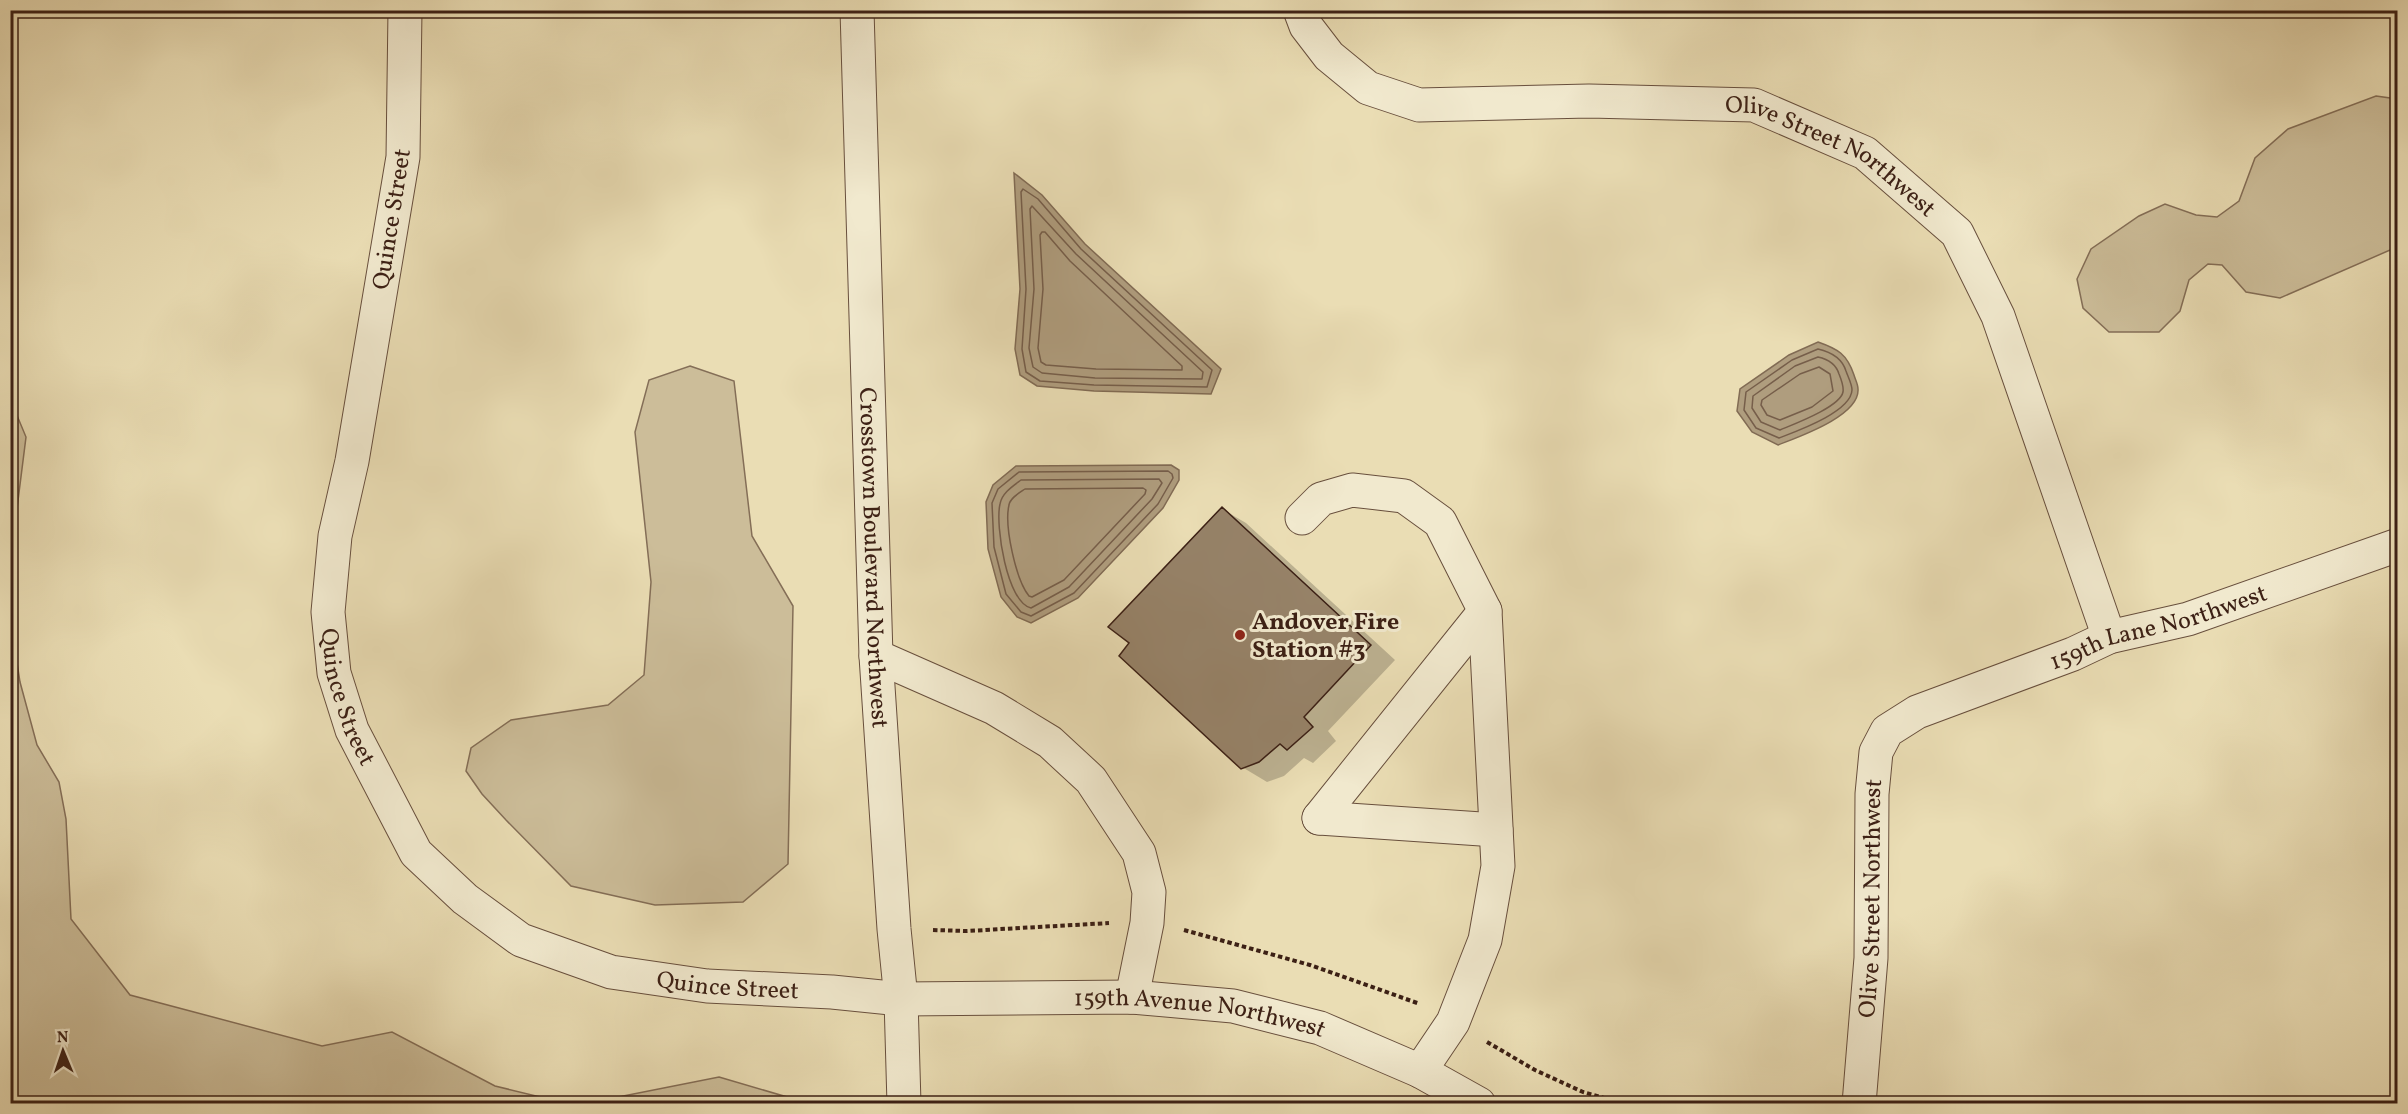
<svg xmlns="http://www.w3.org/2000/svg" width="2408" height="1114" viewBox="0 0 2408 1114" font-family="Vollkorn,serif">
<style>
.green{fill:#ccbd99;stroke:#846e57;stroke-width:1.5}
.water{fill:#af9d7e;stroke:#816b54;stroke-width:1.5}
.shadow{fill:#0003}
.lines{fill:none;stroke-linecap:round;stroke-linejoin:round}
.shore{stroke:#765e4a;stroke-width:1.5}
.building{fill:#968268;stroke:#3c2015;stroke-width:1.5}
.minor-casing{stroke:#684f3d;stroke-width:35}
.path{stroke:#3c2015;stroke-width:4;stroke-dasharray:4.5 3;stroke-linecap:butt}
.minor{stroke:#f1e9ce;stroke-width:33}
.poi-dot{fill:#8f2418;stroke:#f1e9ce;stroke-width:2}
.labels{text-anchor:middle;stroke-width:6;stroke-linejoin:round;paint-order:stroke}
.street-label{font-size:24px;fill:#3c2015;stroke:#f1e9ce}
.poi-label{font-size:24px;font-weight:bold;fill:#3c2015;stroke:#f1e9ce;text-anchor:start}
</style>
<rect width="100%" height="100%" fill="#eaddb4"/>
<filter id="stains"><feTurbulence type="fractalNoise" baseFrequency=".00333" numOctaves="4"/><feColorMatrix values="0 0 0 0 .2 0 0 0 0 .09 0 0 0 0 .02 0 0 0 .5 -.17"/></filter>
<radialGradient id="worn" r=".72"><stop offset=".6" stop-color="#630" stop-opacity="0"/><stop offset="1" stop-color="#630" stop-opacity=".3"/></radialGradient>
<g class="green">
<polygon points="2376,96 2397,99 2397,247 2280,298 2246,292 2222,265 2208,264 2189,280 2180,311 2159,332 2109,332 2083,308 2077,279 2091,249 2139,216 2165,204 2196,215 2217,217 2239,201 2255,158 2288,129"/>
<polygon points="690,366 734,381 752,536 793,606 788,864 743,902 655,905 571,886 506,820 482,794 466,771 471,748 511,720 608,705 644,675 651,582 635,432 649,380"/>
<polygon points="11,401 26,437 11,556"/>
<polygon points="10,618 20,682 37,745 59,782 66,819 71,919 130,995 322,1046 392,1032 495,1086 565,1103 11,1103"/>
<polygon points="719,1077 787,1097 790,1103 588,1103"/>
</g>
<g class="water">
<polygon points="1014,173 1042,195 1085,244 1221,369 1211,394 1094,391 1037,386 1020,375 1015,349 1020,289"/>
<path d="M 1818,342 C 1838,349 1847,354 1854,375 C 1855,379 1858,384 1858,389 C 1860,416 1798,437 1778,445 L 1752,432 L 1737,411 L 1740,389 L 1789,355 Z"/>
<polygon points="1171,465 1179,470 1179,480 1163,508 1078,598 1031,623 1017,617 1001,597 988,549 986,502 993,485 1016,466"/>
</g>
<polygon class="shadow" points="1222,509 1246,523 1395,660 1328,731 1336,741 1313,763 1304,758 1284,776 1267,782 1242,767 1131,643"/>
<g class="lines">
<g class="shore">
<polygon points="1023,189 1038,199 1081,249 1212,370 1207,387 1094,385 1040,381 1026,372 1022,349 1026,289 1021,192"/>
<polygon points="1032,206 1076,254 1203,372 1202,379 1095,378 1042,373 1033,367 1029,348 1034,289 1030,209"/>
<polygon points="1042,232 1045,232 1070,261 1182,366 1182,370 1096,369 1046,365 1041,362 1038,348 1043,289 1040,235"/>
<path d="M 1818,349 C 1831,352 1842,358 1846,371 C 1848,377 1852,384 1852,390 C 1851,412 1797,431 1779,438 L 1756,428 L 1744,410 L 1746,392 L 1792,360 Z"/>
<path d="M 1818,357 C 1827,359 1836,364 1839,374 C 1841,379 1844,386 1843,392 C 1840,407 1794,424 1780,430 L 1761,422 L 1752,408 L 1753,396 L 1795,366 Z"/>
<polygon points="1819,367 1830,374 1833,391 1812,407 1780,420 1767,415 1761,405 1762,400 1800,374"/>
<polygon points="1168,471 1172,474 1173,478 1158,504 1074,593 1031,616 1021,612 1006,594 994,547 992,503 998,489 1019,472"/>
<path d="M 1159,479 L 1162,483 L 1152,499 L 1069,587 L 1031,608 C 1007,603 995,525 1000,504 C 1002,493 1013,486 1021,480 Z"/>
<path d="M 1143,488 L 1146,490 L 1145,494 L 1064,580 L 1032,597 L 1029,596 C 1016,580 1004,526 1009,505 C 1010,498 1019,493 1025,489 Z"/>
</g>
</g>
<polygon class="building" points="1222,507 1371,645 1304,717 1313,727 1287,750 1280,744 1259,762 1241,769 1119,656 1129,643 1108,627"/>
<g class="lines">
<defs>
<g id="minor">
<path id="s1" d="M 405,10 L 403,157 L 352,461 L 335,536 L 328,612 L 334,673 L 352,730 L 416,853 L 465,899 L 521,940 L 611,972 L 707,986 L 832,992 L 901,999 L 1132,997 L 1233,1006 L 1320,1028 L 1420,1071 L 1479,1104"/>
<path id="s2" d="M 857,10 L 876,656 L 894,929 L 901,999 L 904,1104"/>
<path id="s3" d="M 1300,10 L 1306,26 L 1329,56 L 1368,88 L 1419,105 L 1589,101 L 1754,105 L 1865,153 L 1957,233 L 1998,316 L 2109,637"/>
<polyline points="1302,518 1321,499 1352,490 1404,496 1440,522 1485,611 1498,866 1485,940 1453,1022 1420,1071"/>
<polyline points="876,656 994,708 1050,742 1091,780 1139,853 1149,892 1147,923 1132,997"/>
<polyline points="1319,818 1485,611"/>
<polyline points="1319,818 1496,830"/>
<path id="s4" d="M 1859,1104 L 1871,958 L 1872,794 L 1876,752 L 1887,731 L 1917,712 L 2073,654 L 2109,637 L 2188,619 L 2398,545"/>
</g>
</defs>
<use href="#minor" class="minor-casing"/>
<g class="path">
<polyline points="933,930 967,931 1109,923"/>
<polyline points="1184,930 1310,965 1420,1004"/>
<polyline points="1487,1042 1535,1070 1583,1092 1626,1104"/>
</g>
<use href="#minor" class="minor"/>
</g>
<circle class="poi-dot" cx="1240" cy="635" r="6"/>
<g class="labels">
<g class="street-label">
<text dy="8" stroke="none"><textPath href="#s3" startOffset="585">Olive Street Northwest</textPath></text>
<text transform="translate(391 219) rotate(-81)" y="8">Quince Street</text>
<text dy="8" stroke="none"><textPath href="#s2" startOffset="548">Crosstown Boulevard Northwest</textPath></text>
<text dy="8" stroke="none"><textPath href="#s4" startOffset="668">159th Lane Northwest</textPath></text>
<text dy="8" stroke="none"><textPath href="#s1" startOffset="696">Quince Street</textPath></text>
<text dy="8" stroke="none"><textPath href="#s4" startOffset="206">Olive Street Northwest</textPath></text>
<text dy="8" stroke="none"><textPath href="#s1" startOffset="1218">Quince Street</textPath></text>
<text dy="8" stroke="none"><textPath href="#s1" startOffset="1692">159th Avenue Northwest</textPath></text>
</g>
<g class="poi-label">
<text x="1252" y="629">Andover Fire<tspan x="1252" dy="28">Station #3</tspan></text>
</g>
</g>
<rect width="2408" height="1114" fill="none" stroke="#eaddb4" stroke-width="36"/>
<rect x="12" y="12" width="2384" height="1090" fill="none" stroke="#3c2015" stroke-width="3"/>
<rect x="18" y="18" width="2372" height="1078" fill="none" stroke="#3c2015" stroke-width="1.5"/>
<g transform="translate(63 1051) rotate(358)" stroke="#f1e9ce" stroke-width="4.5" paint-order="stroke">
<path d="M0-4.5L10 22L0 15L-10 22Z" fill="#3c2015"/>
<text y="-9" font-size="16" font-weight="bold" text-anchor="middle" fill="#3c2015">N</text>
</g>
<rect width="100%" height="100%" filter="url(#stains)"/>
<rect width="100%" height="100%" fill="url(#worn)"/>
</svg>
